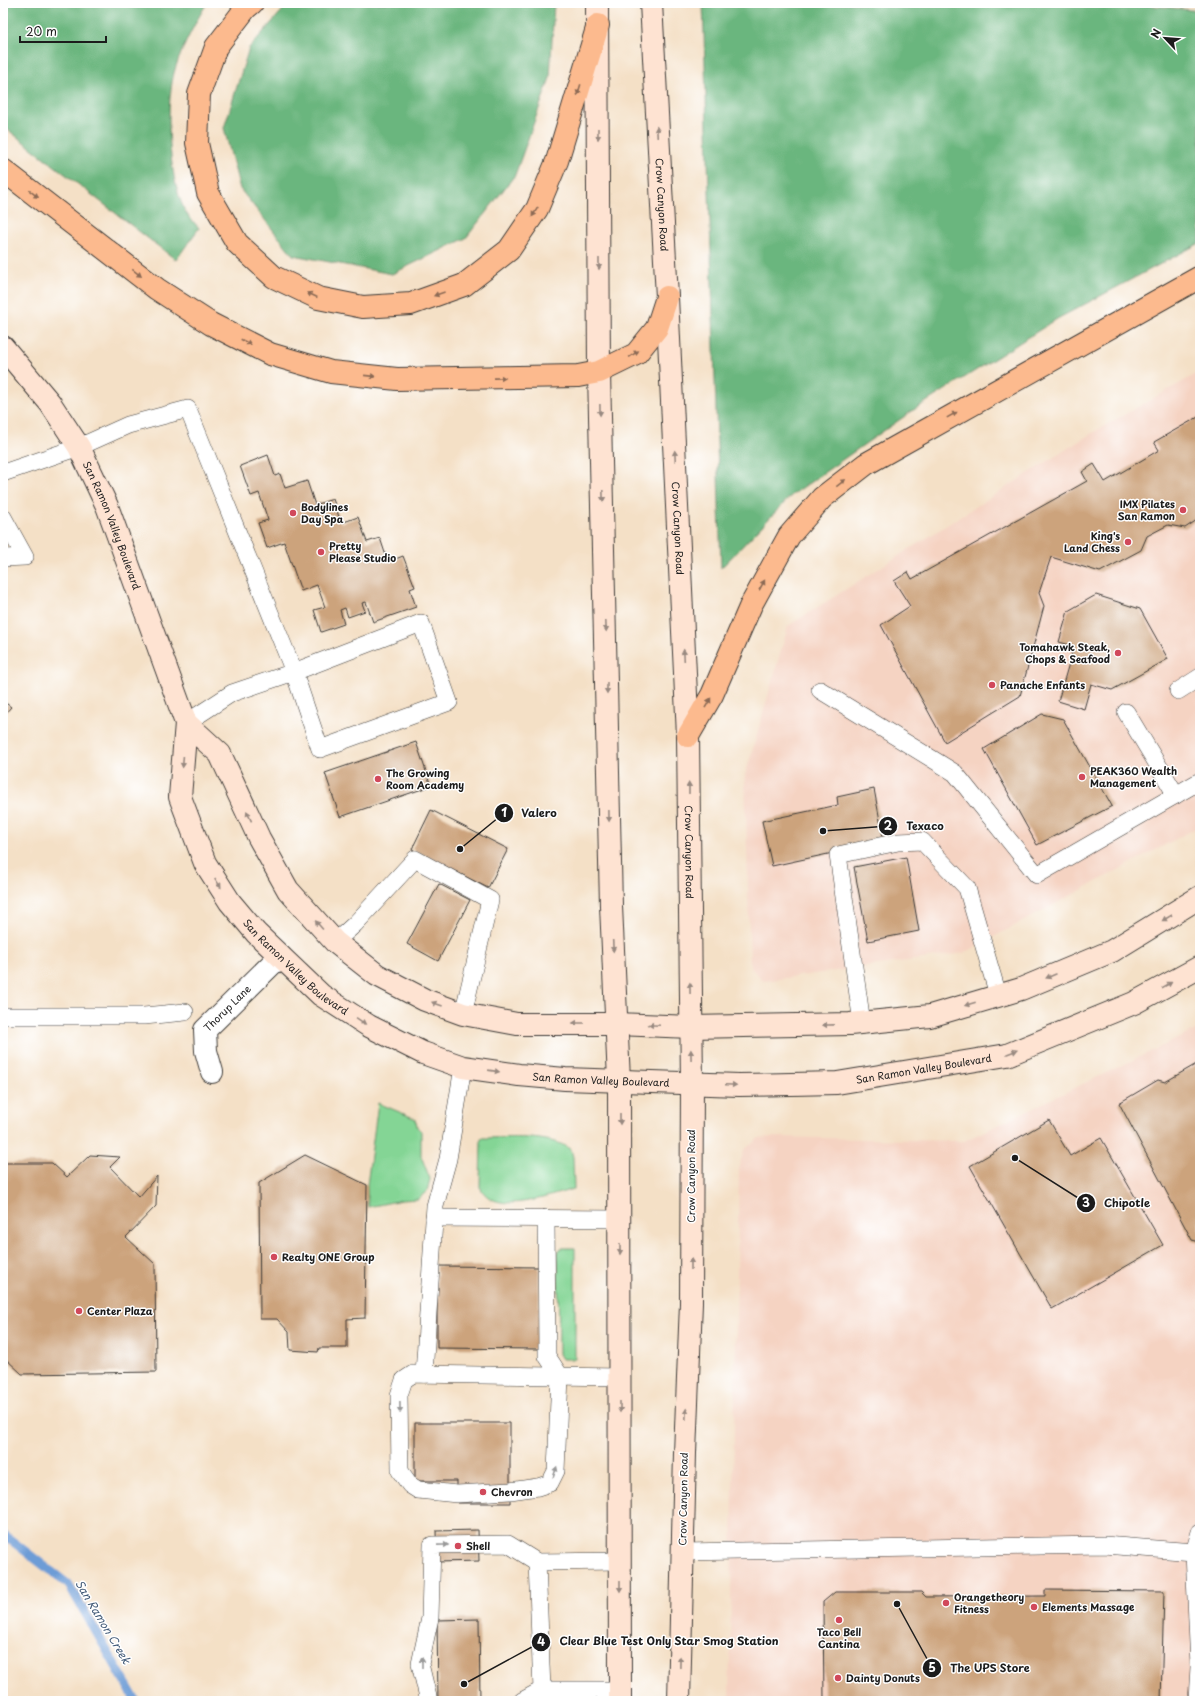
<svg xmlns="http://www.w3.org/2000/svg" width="1203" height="1704" viewBox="0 0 1203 1704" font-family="'Playpen Sans',sans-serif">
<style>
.built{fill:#f5d3c2}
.green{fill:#84d595;stroke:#507858}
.forest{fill:#6bb67e;stroke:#44694d}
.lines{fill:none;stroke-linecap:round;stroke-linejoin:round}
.stream{stroke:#6d9cd6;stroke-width:9}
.building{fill:#cca37c}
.service-casing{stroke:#3c3936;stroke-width:18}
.minor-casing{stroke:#3c3936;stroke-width:24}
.secondary-casing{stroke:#3c3936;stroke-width:24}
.motorway-casing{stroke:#3c3936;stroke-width:24}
.service{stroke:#fff;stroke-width:17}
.minor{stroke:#fff;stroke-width:22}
.secondary{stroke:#fee3d2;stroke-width:22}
.motorway{stroke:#fcba8e;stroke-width:22}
.oneway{fill:#8c6b55}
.oneway2{fill:#988980}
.oneway3{fill:#999}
.poi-dot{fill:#d1495b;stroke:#fff;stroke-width:1.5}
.labels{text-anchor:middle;stroke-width:3;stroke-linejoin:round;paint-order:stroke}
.street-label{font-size:10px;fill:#1c1c1c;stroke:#fff}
.poi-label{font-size:10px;font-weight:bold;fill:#1c1c1c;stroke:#fff;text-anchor:start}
.water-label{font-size:11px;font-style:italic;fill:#445c79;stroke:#fff}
.leader{fill:none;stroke:#1c1c1c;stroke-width:1.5}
.callout-dot{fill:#1c1c1c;stroke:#fff;stroke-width:1.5}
.mark-label{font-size:12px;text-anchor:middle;font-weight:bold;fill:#fff}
.callout-label{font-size:11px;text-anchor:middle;font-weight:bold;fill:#1c1c1c;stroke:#fff;stroke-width:3;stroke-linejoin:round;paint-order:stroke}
</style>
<rect width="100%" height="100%" fill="#fff"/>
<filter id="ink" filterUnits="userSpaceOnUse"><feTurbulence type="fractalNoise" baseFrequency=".025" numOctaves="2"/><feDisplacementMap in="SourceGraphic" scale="8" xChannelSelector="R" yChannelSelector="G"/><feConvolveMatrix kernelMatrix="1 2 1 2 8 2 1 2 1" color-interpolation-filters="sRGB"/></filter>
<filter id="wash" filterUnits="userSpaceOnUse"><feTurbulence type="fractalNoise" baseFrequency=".012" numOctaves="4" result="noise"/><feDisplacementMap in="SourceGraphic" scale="16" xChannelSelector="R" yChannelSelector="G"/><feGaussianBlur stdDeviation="0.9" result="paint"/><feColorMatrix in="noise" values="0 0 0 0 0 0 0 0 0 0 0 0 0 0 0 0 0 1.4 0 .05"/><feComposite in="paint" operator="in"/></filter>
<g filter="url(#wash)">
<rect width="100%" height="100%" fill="#f4e0c6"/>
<g class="built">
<polygon points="1200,372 1200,826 964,953 764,981 750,967 745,776 788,626 1092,433"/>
<polygon points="1200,1028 1200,1701 729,1701 739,1166 744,1150 759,1138 773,1137 964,1141"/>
</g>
<g class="green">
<polygon points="378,1103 416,1119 417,1127 421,1131 421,1156 430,1179 427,1191 418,1199 402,1200 368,1207 367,1185"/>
<path d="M 481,1138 C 509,1138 547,1134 571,1149 L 573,1157 L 574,1189 C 550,1195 494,1218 480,1187 Z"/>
<polygon points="561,1248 575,1248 575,1359 562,1359 559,1354 558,1252"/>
</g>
<g class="forest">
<path d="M 3,3 L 207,3 C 195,23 184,44 176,66 C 164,102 168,175 184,209 C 187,216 194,222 199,228 L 176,260 L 3,126 Z"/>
<polygon points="289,3 554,3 550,78 515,175 466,238 392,274 293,255 240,189 224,128 249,48"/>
<polygon points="703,3 919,3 960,5 981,3 1128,3 1200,11 1200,243 1057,319 915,409 792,495 721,568"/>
</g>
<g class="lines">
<polyline class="stream" points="3,1534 69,1585 136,1701"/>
</g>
<g id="blocks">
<g class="building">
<polygon points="1200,416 1200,518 1185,528 1168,525 1147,536 1141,550 1100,572 1051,557 1039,593 1044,606 1020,696 945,742 881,625 910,606 894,581 908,572 912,579 1087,481 1082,472 1094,464 1105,482 1159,450 1154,442"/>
<polygon points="268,455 275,476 280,474 285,488 307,481 315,505 333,499 341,523 358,517 367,542 380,538 388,562 403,556 415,587 410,589 416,607 373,622 366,602 362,603 365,611 348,617 345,608 340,610 344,624 321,632 314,610 325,607 317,585 301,591 284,542 267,548 258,523 268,520 259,493 251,496 240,466"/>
<polygon points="1096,595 1140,609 1168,659 1112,690 1091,684 1084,709 1058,701 1074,646 1059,642 1068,611"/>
<polygon points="3,701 11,707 3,716"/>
<polygon points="1042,714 1063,719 1112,806 1037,845 984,749"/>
<polygon points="416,742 431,786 340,817 325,773"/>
<polygon points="874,789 884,842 772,866 762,821 838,805 837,797"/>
<polygon points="431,810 508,849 488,888 412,849"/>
<polygon points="906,857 919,931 868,941 854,867"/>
<polygon points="439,884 470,900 438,961 407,944"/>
<polygon points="1200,1062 1200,1242 1192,1240 1119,1103 1158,1080 1165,1082"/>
<polygon points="1049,1120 1070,1156 1101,1138 1163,1245 1052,1309 970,1166"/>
<polygon points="90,1155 120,1157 110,1167 139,1197 157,1176 156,1206 126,1237 155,1264 156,1372 22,1374 6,1359 3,1361 3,1163 52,1163 67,1177"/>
<polygon points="305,1155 367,1185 365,1318 347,1319 347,1348 319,1348 318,1352 290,1350 289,1332 277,1319 260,1319 259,1183"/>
<polygon points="437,1266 539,1267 539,1349 437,1348"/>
<polygon points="415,1423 510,1423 510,1503 457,1503 457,1481 415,1481"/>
<polygon points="478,1530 479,1561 437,1562 436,1531"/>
<polygon points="1045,1590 1164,1591 1161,1701 824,1701 823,1602 835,1592 921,1592 926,1597 1045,1596"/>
<polygon points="479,1619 480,1701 438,1701 437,1620"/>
</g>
</g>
</g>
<g filter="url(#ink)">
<use href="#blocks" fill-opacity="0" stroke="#3c3936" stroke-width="1"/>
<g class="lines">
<defs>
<g id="service">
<polyline points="3,473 79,447 128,425 188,409 294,672 421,623 449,702 320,749 294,672 232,693 186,723"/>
<polyline points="3,517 25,557 3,558"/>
<polyline points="820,690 955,773 1037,875 1200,781"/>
<polyline points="1178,691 1200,677"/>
<polyline points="1126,712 1176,795"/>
<polyline points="335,942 355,924 415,859 490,900 463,1014"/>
<polyline points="3,1016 144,1016 185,1012"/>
<polyline points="862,1023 838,855 898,842 922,841 967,888 998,995"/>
<polyline points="434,1218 620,1219"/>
<polyline points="546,1218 547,1356 560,1376 556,1471 550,1483 538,1487 510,1491 457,1494 418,1490 410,1485 400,1471 399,1395 404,1380 413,1374 620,1377"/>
<polyline points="424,1374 435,1206 448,1159 463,1067"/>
<polyline points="682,1552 1104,1545 1194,1552"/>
<polyline points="537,1562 542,1690"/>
<polyline points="429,1701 420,1664 430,1618 432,1545 508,1544 537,1562 620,1561"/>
<polyline points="522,1701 542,1690 620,1690"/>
<polyline points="1197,1701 1199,1667 1194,1552 1200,1532"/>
</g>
<g id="minor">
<path id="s1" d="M 212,1072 L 206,1051 L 205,1030 L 280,956"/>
</g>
<g id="secondary">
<polyline points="597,3 599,372 611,906 619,1080 620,1701"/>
<path id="s2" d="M 651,3 L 667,297 L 688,736 L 692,1084 L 691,1303 L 685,1453 L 679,1701"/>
<path id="s3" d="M 3,347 L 50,403 L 79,447 L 107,506 L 186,723 L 180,797 L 205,863 L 230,902 L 256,933 L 321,995 L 369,1026 L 423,1053 L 463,1067 L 519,1075 L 565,1079 L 739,1085 L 837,1083 L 1007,1055 L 1134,1003 L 1200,967"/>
<polyline points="186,723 220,754 259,838 288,890 335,942 377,975 425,1000 463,1014 517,1024 617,1024 691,1027 850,1024 930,1016 1021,989 1112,951 1200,897"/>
</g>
<g id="motorway">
<polyline points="252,3 246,8 216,47 199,94 197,143 208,193 237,243 274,277 318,298 363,307 411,304 464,285 509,250 537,209 557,161 598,25"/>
<polyline points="3,170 157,289 211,324 270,354 331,372 397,379 578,376 599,372 636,354 657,328 667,297"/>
<polyline points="688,736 712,695 751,605 789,536 822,498 866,464 1200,277"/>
</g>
</defs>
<use href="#service" class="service-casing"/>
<use href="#minor" class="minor-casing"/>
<use href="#secondary" class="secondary-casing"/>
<use href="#motorway" class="motorway-casing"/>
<use href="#service" class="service"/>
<use href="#minor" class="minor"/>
<use href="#secondary" class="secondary"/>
<use href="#motorway" class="motorway"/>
</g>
<defs><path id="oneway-solid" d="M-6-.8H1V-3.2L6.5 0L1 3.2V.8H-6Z"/></defs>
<g class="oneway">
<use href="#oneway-solid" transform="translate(579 90) rotate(107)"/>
<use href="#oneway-solid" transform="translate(34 194) rotate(38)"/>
<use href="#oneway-solid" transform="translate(535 212) rotate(122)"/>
<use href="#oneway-solid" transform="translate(137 273) rotate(38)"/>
<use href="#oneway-solid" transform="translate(439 294) rotate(160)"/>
<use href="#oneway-solid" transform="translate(312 295) rotate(-155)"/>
<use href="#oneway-solid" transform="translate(246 342) rotate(27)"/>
<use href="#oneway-solid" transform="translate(634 354) rotate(-35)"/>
<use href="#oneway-solid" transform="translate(370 376) rotate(6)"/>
<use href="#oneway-solid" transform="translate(500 378) rotate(-1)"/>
<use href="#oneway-solid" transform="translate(952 415) rotate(-29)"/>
<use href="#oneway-solid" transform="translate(841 483) rotate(-38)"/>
<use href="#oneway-solid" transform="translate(762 585) rotate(-61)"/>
<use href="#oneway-solid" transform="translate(708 703) rotate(-60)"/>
</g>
<g class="oneway2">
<use href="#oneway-solid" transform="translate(657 132) rotate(-93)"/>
<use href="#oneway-solid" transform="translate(598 134) rotate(90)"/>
<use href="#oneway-solid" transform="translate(599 264) rotate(90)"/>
<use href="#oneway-solid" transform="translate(600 410) rotate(89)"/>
<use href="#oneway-solid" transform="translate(675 456) rotate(-93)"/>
<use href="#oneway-solid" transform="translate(603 496) rotate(88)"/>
<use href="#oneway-solid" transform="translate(606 626) rotate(88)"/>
<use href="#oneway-solid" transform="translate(684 655) rotate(-93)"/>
<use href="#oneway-solid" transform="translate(607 688) rotate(90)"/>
<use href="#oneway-solid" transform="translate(183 762) rotate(94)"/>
<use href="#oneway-solid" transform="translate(689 788) rotate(-90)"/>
<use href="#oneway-solid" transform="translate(249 816) rotate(-115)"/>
<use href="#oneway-solid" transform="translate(609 816) rotate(89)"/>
<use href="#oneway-solid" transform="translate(218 883) rotate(57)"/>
<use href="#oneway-solid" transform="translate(1167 918) rotate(149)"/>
<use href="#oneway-solid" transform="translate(319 925) rotate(-131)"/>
<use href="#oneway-solid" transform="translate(613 946) rotate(87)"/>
<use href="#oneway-solid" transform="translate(1051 976) rotate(157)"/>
<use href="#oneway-solid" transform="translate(1167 985) rotate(-29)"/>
<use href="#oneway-solid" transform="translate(690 988) rotate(-91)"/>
<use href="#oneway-solid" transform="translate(437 1004) rotate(-160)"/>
<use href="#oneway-solid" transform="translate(970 1004) rotate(163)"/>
<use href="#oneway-solid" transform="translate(361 1021) rotate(34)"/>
<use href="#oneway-solid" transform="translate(578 1023) rotate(-180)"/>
<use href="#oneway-solid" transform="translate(654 1025) rotate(-178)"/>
<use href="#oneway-solid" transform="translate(828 1025) rotate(179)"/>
<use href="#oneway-solid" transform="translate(1012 1052) rotate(-21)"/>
<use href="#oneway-solid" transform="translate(691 1055) rotate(-91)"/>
<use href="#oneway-solid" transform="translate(494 1071) rotate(8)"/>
<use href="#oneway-solid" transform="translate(731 1085) rotate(2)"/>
<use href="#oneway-solid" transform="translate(620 1119) rotate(90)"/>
<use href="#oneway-solid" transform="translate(620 1249) rotate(90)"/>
<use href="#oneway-solid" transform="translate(691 1264) rotate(-90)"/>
<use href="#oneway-solid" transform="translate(620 1407) rotate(90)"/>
<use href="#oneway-solid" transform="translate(686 1414) rotate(-88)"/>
<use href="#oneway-solid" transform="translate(620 1586) rotate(90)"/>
<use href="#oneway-solid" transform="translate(680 1662) rotate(-89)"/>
</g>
<g class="oneway3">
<use href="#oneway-solid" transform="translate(400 1407) rotate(89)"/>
<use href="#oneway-solid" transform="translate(555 1472) rotate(-71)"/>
<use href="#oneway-solid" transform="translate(443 1545) rotate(-1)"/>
<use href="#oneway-solid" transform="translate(422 1663) rotate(-90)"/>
</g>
</g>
<g class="poi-dot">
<circle cx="1183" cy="510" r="4"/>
<circle cx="293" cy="513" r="4"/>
<circle cx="1128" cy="542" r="4"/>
<circle cx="321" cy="552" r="4"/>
<circle cx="1118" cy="653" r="4"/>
<circle cx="992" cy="685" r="4"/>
<circle cx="1082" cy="777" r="4"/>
<circle cx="378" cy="779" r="4"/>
<circle cx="274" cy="1257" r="4"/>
<circle cx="79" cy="1311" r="4"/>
<circle cx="483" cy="1492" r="4"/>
<circle cx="458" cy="1546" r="4"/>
<circle cx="946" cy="1603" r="4"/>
<circle cx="1034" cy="1607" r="4"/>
<circle cx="839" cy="1620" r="4"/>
<circle cx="838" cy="1678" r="4"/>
</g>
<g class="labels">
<g class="street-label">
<text dy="4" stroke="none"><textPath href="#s2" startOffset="202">Crow Canyon Road</textPath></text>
<text dy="4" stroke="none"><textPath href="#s3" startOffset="211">San Ramon Valley Boulevard</textPath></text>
<text dy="4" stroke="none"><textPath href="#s2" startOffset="526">Crow Canyon Road</textPath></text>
<text dy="4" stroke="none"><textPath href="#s2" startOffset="850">Crow Canyon Road</textPath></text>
<text dy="4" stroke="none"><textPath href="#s3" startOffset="706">San Ramon Valley Boulevard</textPath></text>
<text dy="4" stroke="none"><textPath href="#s1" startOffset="74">Thorup Lane</textPath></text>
<text dy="4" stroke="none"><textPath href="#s3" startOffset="1366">San Ramon Valley Boulevard</textPath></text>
<text dy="4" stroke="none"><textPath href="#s3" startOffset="1042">San Ramon Valley Boulevard</textPath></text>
<text transform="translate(691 1176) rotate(-90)" y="4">Crow Canyon Road</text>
<text transform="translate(683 1499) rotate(-89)" y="4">Crow Canyon Road</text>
</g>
<g class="poi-label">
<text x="1175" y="508" text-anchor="end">IMX Pilates<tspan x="1175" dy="12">San Ramon</tspan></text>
<text x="301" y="511">Bodylines<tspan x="301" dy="12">Day Spa</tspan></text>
<text x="1120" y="540" text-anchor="end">King's<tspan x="1120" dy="12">Land Chess</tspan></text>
<text x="329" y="550">Pretty<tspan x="329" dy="12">Please Studio</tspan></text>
<text x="1110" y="651" text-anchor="end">Tomahawk Steak,<tspan x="1110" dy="12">Chops &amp; Seafood</tspan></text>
<text x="1000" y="689">Panache Enfants</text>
<text x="1090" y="775">PEAK360 Wealth<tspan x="1090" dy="12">Management</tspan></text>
<text x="386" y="777">The Growing<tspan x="386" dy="12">Room Academy</tspan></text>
<text x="282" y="1261">Realty ONE Group</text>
<text x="87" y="1315">Center Plaza</text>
<text x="491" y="1496">Chevron</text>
<text x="466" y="1550">Shell</text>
<text x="954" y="1601">Orangetheory<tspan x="954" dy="12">Fitness</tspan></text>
<text x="1042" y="1611">Elements Massage</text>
<text x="839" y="1636" text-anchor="middle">Taco Bell<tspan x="839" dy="12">Cantina</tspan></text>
<text x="846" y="1682">Dainty Donuts</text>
</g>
<g class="water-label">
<text transform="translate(103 1622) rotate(59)" y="4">San Ramon Creek</text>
</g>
</g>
<path class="leader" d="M460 849L504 813M823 831L888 826M1015 1158L1086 1203M464 1684L541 1642M897 1604L932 1668"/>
<g class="callout-dot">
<circle cx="460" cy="849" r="4"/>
<circle cx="823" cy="831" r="4"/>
<circle cx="1015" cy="1158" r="4"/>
<circle cx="464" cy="1684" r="4"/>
<circle cx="897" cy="1604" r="4"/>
<circle cx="504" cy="813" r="10"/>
<circle cx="888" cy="826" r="10"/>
<circle cx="1086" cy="1203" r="10"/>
<circle cx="541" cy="1642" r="10"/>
<circle cx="932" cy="1668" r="10"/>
</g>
<g class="mark-label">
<text x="504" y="817">1</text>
<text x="888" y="830">2</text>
<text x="1086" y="1207">3</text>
<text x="541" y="1646">4</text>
<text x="932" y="1672">5</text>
</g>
<g class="callout-label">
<text x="539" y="817">Valero</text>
<text x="925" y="830">Texaco</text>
<text x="1127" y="1207">Chipotle</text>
<text x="669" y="1645">Clear Blue Test Only Star Smog Station</text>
<text x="990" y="1672">The UPS Store</text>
</g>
<rect width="1203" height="1704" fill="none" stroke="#fff" stroke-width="16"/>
<g transform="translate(1165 38) rotate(296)" stroke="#ffffff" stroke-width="3" paint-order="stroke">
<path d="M0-3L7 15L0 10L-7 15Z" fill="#1c1c1c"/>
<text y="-6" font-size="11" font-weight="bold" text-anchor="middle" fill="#1c1c1c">N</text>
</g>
<path d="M20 36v6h86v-6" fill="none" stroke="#1c1c1c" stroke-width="2"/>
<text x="26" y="36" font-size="12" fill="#1c1c1c" stroke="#ffffff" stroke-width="3" paint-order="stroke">20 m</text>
</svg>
